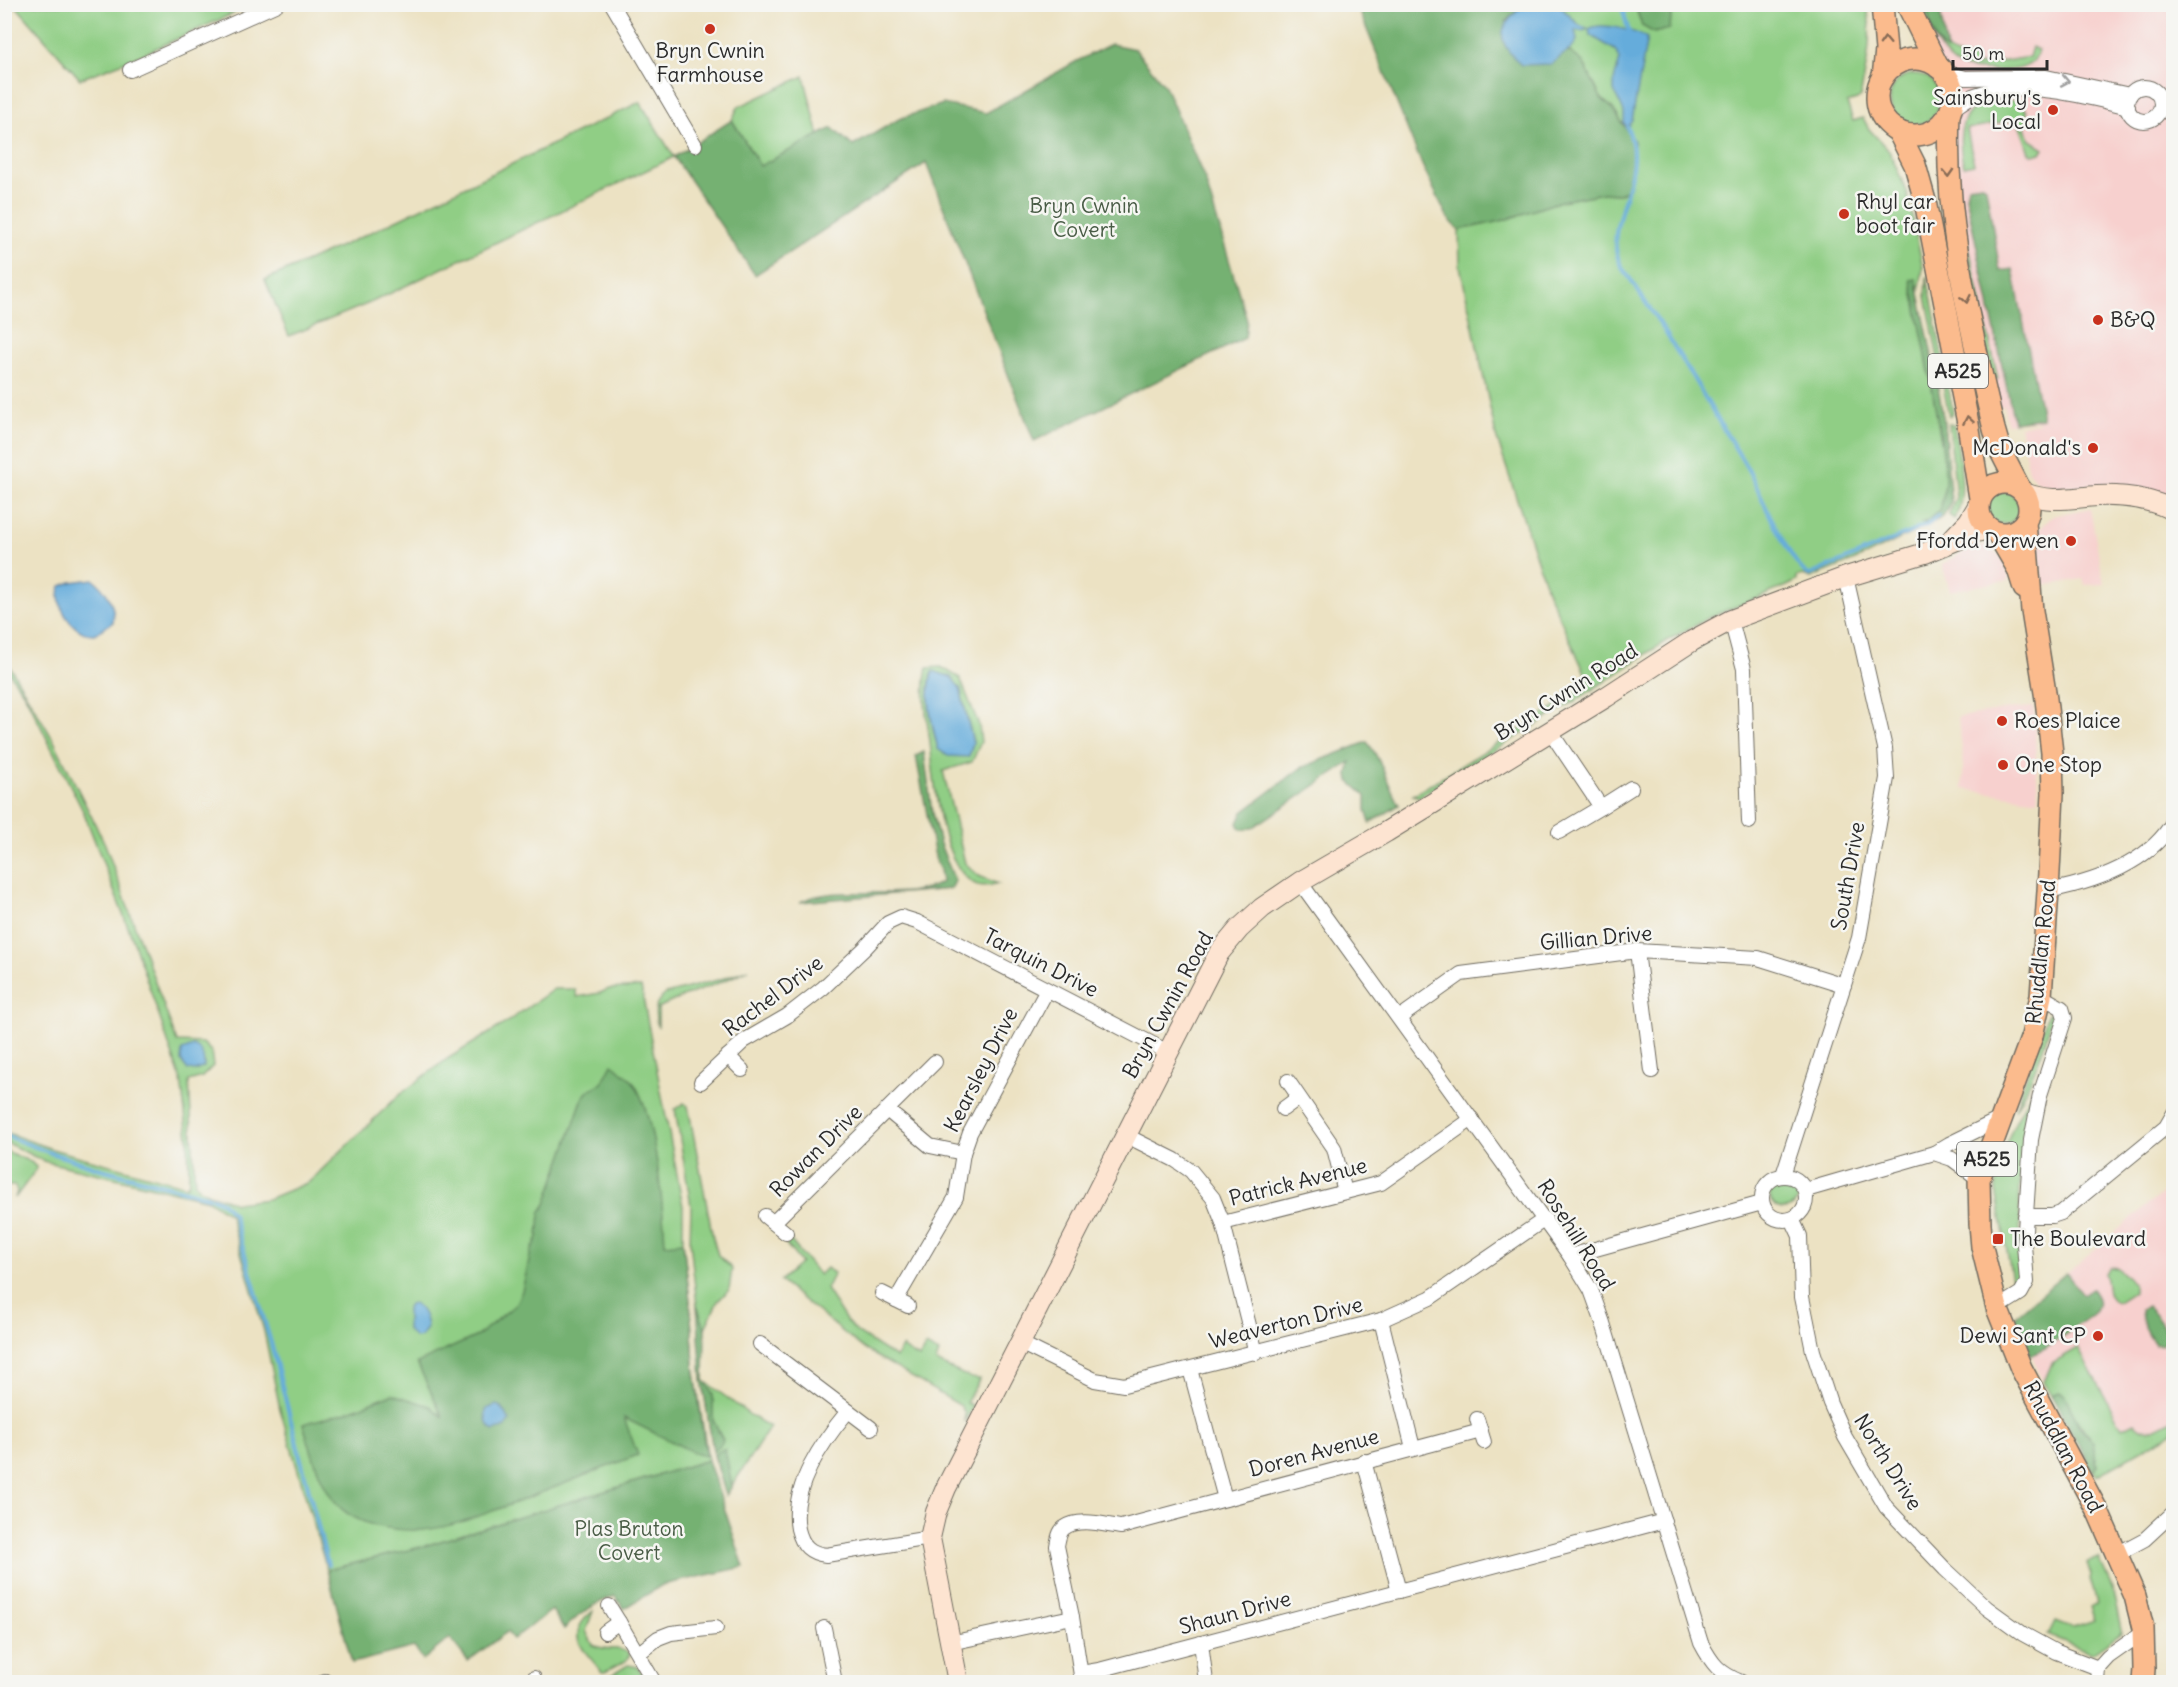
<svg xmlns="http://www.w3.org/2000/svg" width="2178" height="1687" viewBox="0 0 2178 1687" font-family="Delius,sans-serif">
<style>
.built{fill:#f7d0ce}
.green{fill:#90ce85;stroke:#5e7c58;stroke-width:1.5;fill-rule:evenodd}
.forest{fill:#74b172;stroke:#506e4e;stroke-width:1.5}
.water{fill:#65acdb;stroke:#486c83;stroke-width:1.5}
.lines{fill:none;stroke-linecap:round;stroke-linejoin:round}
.stream{stroke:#65acdb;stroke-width:4}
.street-casing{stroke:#6f6b60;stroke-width:16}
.secondary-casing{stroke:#6f6b60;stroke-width:22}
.primary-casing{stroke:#6f6b60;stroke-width:24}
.street{stroke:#fff;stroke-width:14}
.secondary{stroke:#fde4d1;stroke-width:20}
.primary{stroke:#fbbb8d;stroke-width:21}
.oneway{stroke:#896c57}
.oneway2{stroke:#a0a0a0}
.poi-dot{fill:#c8321e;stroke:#f6f6f2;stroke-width:2}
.labels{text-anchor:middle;stroke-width:5;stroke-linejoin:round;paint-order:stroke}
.shield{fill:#f6f6f2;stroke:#686867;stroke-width:1.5}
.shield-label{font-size:20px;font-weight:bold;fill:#2b2b2b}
.poi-label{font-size:21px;fill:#2b2b2b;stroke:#f6f6f2;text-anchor:start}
.park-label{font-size:21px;fill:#495c46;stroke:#f6f6f2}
.street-label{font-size:21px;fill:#2b2b2b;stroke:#f6f6f2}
</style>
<rect width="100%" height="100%" fill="#f6f6f2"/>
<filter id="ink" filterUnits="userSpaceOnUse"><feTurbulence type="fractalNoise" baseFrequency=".0167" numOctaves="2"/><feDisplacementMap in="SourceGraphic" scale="12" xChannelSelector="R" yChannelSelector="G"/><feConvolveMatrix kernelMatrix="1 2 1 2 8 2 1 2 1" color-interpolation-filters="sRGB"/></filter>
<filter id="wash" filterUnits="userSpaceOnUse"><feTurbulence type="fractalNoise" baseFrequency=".008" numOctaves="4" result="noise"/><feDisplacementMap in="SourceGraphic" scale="24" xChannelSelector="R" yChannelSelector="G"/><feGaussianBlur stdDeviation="1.35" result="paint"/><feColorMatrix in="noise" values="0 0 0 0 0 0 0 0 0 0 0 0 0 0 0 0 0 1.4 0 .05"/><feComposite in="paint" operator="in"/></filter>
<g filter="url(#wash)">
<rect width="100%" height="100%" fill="#ece2c3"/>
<g class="built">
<polygon points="1908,5 2173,5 2173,501 2100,487 2052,487 2039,483 2029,473 2020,426 2039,423 2039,421 2007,423 2004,406 1995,408 1954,242 1949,114 1954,97 1951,84 1934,64"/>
<polygon points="2090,508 2104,584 2085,585 2083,579 2043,586 2036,540 2039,529 2053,516"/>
<polygon points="1986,546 2002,558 2010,580 1950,591 1942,564 1968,550"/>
<polygon points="2034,707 2038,800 1963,789 1963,757 1958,717 2010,709"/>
<polygon points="2173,1184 2173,1432 2096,1476 2044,1382 2014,1317"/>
</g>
<g class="green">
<polygon points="15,5 252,5 139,56 80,79"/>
<path d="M 1559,5 L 1635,5 L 1642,26 L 1673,7 L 1672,5 L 1867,5 C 1873,37 1867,66 1860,97 L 1857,100 L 1847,103 L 1853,121 L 1863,118 L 1869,129 L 1889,151 L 1907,192 L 1923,268 L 1919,293 L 1918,285 L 1911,280 C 1921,325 1930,371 1937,416 C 1941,444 1951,480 1940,508 C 1937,515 1930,519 1924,523 L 1930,524 L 1867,555 L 1811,578 L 1803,575 L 1797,577 L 1797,581 L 1787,586 L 1710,617 L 1666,641 L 1575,701 L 1419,797 L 1413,795 L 1521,729 L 1590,684 L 1547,590 L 1496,436 L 1460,266 L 1459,230 L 1501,221 L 1561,201 L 1603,193 L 1619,194 L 1629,188 L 1634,141 L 1613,109 L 1601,98 L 1583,62 L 1570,52 L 1562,54 L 1572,48 L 1575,30 L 1579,25 Z"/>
<path d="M 1919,5 L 1926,5 C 1934,39 1936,54 1975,59 L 1975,66 L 2029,57 L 2032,47 L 2038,50 C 2037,56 2034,62 2028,65 C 2016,73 1967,72 1955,64 C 1941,54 1923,21 1919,5 Z"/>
<circle cx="1915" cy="99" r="25"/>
<polygon points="804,76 819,136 760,167 732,120 738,107"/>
<path d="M 2020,100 L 2027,112 L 2025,127 L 2028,135 L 2031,140 L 2044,148 L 2041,153 L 2033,155 L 2029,153 L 2021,128 L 2015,120 L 1967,129 L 1974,164 L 1964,166 C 1958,145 1957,113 1982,104 C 1994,100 2008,101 2020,100 Z"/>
<polygon points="640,102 674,157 372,302 289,336 265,280 361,237"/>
<polygon points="1959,202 1998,379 1989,381"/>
<polygon points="1927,276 1953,412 1949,416 1926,296"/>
<path d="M 1949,424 L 1954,425 C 1958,452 1969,496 1954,519 L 1949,515 L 1956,497 Z"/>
<circle cx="2003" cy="508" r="16"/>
<polygon points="4,657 53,739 105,844 177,1042 203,1043 211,1051 213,1066 202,1077 189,1081 195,1183 199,1189 209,1194 236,1203 268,1199 309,1182 398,1096 447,1059 501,1026 554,989 575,989 577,997 600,993 609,989 641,987 683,1206 683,1242 690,1301 694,1366 708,1460 421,1547 327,1570 280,1409 264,1331 230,1215 208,1200 43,1161 5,1142 5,1132 52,1149 186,1186 189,1182 188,1138 181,1080 134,943 84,813 25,695 5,667"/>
<path d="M 941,667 L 960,678 L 979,725 L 981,742 L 972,762 L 943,771 L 965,863 L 979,876 L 998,884 C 991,885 981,888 975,884 C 939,865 934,778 930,742 C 927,717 921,693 927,668 ZM 933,671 L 960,688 L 973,742 L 938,749 C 932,725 923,695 933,671 Z"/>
<path d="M 749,969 C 719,985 688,993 658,1008 L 658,1028 C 654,1013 653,1003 666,994 L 721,979 Z"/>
<path d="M 2049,1014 L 2053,1014 C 2043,1051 2034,1077 2015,1110 L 2047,1016 Z"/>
<path d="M 2036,1084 L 2038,1085 C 2031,1119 2022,1153 2020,1187 C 2018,1218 2022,1250 2023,1281 L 2014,1291 L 1996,1190 C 1998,1151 2017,1117 2036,1084 Z"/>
<polygon points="684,1103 688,1106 713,1238 718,1255 732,1269 729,1290 718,1301 705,1328 697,1306 690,1241 691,1206 675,1109"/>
<polygon points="4,1150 31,1162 37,1168 15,1198 17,1191 15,1186 5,1186"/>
<circle cx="1784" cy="1195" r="14"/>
<polygon points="790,1240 819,1275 826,1268 834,1273 826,1289 847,1322 858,1333 896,1358 902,1347 919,1358 926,1346 939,1353 936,1362 971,1378 980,1379 966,1402 973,1406 964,1422 965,1414 961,1406 864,1349 780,1281 801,1263 786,1244"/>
<polygon points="2110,1267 2117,1268 2133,1283 2133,1292 2118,1302 2113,1301 2108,1294 2105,1273"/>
<path d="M 2078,1348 L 2122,1428 L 2134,1422 C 2146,1437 2159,1427 2173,1419 L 2173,1432 L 2096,1476 L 2093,1471 L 2097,1465 L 2093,1443 L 2059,1392 L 2051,1395 L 2044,1382 L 2052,1363 Z"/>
<polygon points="702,1379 750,1415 770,1427 726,1495 714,1455"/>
<polygon points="2099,1558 2112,1587 2121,1630 2121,1633 2092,1653 2048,1635 2055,1621 2073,1628 2095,1621 2090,1607 2097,1603 2090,1579 2091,1575 2087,1563"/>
<path d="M 593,1611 L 586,1631 L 593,1645 C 606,1652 619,1645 630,1654 L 626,1661 L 605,1672 L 602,1672 C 583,1648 563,1636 593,1611 Z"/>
<polygon points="628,1665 638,1667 647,1682 606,1682 608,1677"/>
</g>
<g class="forest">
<polygon points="1357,5 1523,5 1506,21 1551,64 1562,54 1570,52 1583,62 1601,98 1613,109 1634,141 1629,188 1619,194 1603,193 1561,201 1501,221 1459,230 1448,218 1422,165"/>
<polygon points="1635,5 1672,5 1670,29 1654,33 1642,26"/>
<path d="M 1926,5 L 1939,5 L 1947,51 C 1932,41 1930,22 1926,5 Z"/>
<polygon points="1111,44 1135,49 1165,86 1205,180 1247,320 1245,338 1034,441 926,163 755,275 674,157 732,120 760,166 832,128 853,146 899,119 943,104 986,113 1077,61"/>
<polygon points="1981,184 1986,187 2000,271 2013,269 2042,418 2014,422 1966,196 1968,186"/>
<path d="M 1916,279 L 1937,380 L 1944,423 L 1950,492 C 1950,496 1952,500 1951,503 C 1947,516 1934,525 1922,523 C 1929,520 1936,516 1940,509 C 1951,482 1941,439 1936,412 C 1929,368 1920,324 1911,280 Z"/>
<path d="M 1367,742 C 1381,758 1388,786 1399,805 L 1370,823 L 1366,810 L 1366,796 L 1349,781 L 1348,774 L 1351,762 L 1252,828 L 1241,829 L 1238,823 L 1243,812 L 1301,768 Z"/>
<path d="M 924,752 L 932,813 L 940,844 L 955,881 L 951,889 L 800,902 C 840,882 907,904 942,882 L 940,870 L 936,862 L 916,756 Z"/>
<path d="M 612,1064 C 619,1069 628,1075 633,1082 C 655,1112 663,1205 665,1244 L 683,1242 L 690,1301 L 694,1366 L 706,1456 L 697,1454 L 624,1418 L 638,1455 C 592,1472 547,1491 501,1508 C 476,1517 449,1528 422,1530 C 394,1531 356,1526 337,1504 C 318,1482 312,1451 303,1424 L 346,1412 L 392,1394 L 430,1406 L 443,1417 L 417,1363 L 477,1336 L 515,1305 L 522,1291 L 531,1252 L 538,1237 L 540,1213 L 546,1204 L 583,1097 L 589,1090 L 602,1083 Z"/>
<path d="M 2066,1273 L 2083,1295 L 2092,1289 C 2100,1299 2101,1305 2093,1314 L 2045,1349 L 2031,1355 L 2014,1317 Z"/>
<polygon points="697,1306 705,1328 704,1380 713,1394 713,1420 723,1440 721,1444 713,1451 702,1379"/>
<path d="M 2147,1306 C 2157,1315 2164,1324 2168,1337 L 2163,1345 L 2155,1344 C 2147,1334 2141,1323 2141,1310 Z"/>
<polygon points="2059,1392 2064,1394 2081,1428 2093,1443 2097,1466 2093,1471 2051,1395"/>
<polygon points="723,1449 725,1449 732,1486 726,1495 714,1455"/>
<path d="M 708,1460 L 744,1567 L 662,1585 L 624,1609 L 615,1596 C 594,1603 580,1614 564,1629 L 552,1610 L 513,1639 L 507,1632 L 468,1661 L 450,1638 L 423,1660 L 414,1647 L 352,1663 L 327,1570 L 421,1547 Z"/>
</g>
<g class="water">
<path d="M 1559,5 L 1579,25 L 1589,29 C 1601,21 1635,31 1647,38 L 1632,121 L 1627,127 L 1624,124 L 1624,112 L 1614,91 L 1614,80 L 1620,59 L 1615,50 L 1590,35 L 1589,29 L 1582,31 L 1575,30 L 1577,40 L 1572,48 L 1551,64 L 1521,65 C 1495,39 1497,30 1523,5 Z"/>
<path d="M 93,579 C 106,589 116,605 113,622 L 95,634 C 90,634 85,634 81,631 C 67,623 54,601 61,586 L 71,582 Z"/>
<path d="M 933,671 L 951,677 L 960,688 L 973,743 L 969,757 L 948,756 L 938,749 C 932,724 924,696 933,671 Z"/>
<path d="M 193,1046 C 203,1049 204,1058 204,1067 L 195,1071 L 188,1070 L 181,1061 L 182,1050 Z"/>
<path d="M 414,1303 C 423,1310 426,1317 427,1328 L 421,1337 L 415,1338 L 407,1330 L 407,1309 L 409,1304 Z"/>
<path d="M 497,1405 L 501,1408 L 510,1420 L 505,1427 L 494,1431 C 486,1427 485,1417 486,1409 Z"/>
</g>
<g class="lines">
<g class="stream">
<polyline points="1622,8 1629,32"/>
<path d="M 1627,127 C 1649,174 1603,221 1619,261 C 1621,268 1627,274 1631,280 C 1640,294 1649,308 1659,322 C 1679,355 1699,387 1718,420 C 1729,439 1741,456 1751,475 C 1760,494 1793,571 1810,575 L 1927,525 L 1938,516"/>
<polyline points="4,1135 48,1152 101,1169 209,1197"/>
<polyline points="213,1198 223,1203 233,1214 271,1343 328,1565"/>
</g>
</g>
</g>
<g filter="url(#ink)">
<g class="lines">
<defs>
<g id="street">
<polyline points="612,4 695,145"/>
<polyline points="130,70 277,4"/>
<polyline points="1945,72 1965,78 2046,77 2130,95"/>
<circle cx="2144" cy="104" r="17"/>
<path d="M 1951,110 C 1959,105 1967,98 1975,95 C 2016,79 2086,96 2128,107"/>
<polyline points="1731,620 1744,669 1749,822"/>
<polyline points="1550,731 1601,807 1559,832"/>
<polyline points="1601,807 1631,788"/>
<path d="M 1300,882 L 1570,1256 L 1591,1290 L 1603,1323 L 1701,1643 C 1712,1664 1719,1673 1741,1682"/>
<path d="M 2048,891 C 2094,882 2150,864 2174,820"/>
<polyline points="1637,951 1652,1071"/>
<polyline points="1399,1018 1461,974 1637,951 1758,958 1844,985"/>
<polyline points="728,1056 742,1070"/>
<polyline points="1288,1081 1334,1148 1345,1192"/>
<polyline points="701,1082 744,1041 787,1016 823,988 865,948 888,923 901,917 917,922 1168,1052"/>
<polyline points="1283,1109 1298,1098"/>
<polyline points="887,1110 930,1146 963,1153"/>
<polyline points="1125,1135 1175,1160 1191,1171 1213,1198 1223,1223 1256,1353"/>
<polyline points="1934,1153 1949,1144 2002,1118"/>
<polyline points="1783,1175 1859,938 1887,778 1885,748 1846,577"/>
<circle cx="1784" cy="1198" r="22"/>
<polyline points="1806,1190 1934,1153 1952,1159 1979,1179"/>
<polyline points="765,1216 786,1233"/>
<polyline points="2025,1216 2052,1216 2061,1213 2166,1127 2174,1113"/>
<polyline points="1792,1219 1800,1236 1802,1297 1813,1351 1830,1403 1845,1437 1886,1507 1945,1569 1987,1608 2023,1634 2056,1652 2098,1668"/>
<polyline points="774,1222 935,1062"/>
<polyline points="1223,1223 1381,1183 1472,1119"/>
<polyline points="1570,1256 1762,1203"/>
<polyline points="882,1293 908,1306"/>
<polyline points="896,1300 956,1197 963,1153 970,1133 1047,990"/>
<polyline points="1997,1308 2021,1293 2027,1282 2024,1245 2031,1140 2040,1095 2065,1018 2062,1008 2041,996"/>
<polyline points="1381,1320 1413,1448"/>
<polyline points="1020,1343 1095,1380 1124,1385 1381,1320 1430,1298 1545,1219"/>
<polyline points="760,1344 871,1428"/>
<polyline points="1190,1369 1225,1499"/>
<path d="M 848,1411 C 823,1441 790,1487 798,1529 C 802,1546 810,1553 826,1555 L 930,1538"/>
<polyline points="1477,1419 1484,1442"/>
<polyline points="1364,1461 1399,1591"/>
<polyline points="2117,1554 2145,1539 2174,1512"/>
<polyline points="609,1606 619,1622"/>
<polyline points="824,1628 835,1682"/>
<polyline points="605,1632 619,1622 654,1682"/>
<polyline points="950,1643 1072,1617"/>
<polyline points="1201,1643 1206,1682"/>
<polyline points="639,1653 658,1638 671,1633 716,1628"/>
<polyline points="1081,1673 1099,1670 1664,1521"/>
<polyline points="325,1681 325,1682"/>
<polyline points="529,1682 534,1678"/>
<path d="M 1082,1682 L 1072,1617 L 1057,1546 C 1058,1540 1059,1532 1064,1528 C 1079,1517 1105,1525 1121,1527 L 1481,1431"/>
<polyline points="2097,1682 2098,1668 2108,1657 2142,1633"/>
</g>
<g id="secondary">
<path d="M 2024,493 C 2052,503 2068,498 2097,496 C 2123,495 2150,498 2174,511"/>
<polyline points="1952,539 1969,521 1978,506"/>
<polyline points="958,1682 930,1538 936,1512 946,1488 1219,953 1239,929 1262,908 1300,882 1386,832 1606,697 1692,641 1731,620 1846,577 1925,553 1976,532 1990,529"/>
</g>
<g id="primary">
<polyline points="1882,4 1886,50 1883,77"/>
<polyline points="1907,4 1938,67"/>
<circle cx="1915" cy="97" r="38"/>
<path d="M 1949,114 C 1944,222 1970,325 1994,429 L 2000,450 L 2019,487"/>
<polyline points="1898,131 1915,165 1925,201 1967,418 1980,498"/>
<circle cx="2004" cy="508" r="25"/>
<polyline points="2025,522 2032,611 2046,699 2052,753 2053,794 2048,891 2041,996 2032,1036 1979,1179 1980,1224 1982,1247 1997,1308 2021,1368 2098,1512 2135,1596 2143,1628 2144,1669 2143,1682"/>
<polyline points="1997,533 2018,569 2024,588"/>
</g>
</defs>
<use href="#street" class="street-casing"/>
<use href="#secondary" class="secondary-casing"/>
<use href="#primary" class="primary-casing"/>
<use href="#street" class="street"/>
<use href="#secondary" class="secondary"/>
<use href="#primary" class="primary"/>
</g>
<defs><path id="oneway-chevron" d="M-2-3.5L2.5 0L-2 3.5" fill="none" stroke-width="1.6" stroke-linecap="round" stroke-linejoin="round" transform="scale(1.5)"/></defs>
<g class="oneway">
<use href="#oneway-chevron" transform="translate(1885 41) rotate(-92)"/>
<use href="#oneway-chevron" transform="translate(1948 173) rotate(87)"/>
<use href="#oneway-chevron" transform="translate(1966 299) rotate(78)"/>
<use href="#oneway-chevron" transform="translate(1968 420) rotate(-100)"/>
</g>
<use class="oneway2" href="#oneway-chevron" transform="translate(2065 81) rotate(11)"/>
</g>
<g class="poi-dot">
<circle cx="710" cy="29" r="6"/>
<circle cx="2053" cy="110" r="6"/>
<circle cx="1844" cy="214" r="6"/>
<circle cx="2098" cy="320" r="6"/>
<circle cx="2093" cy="448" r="6"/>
<circle cx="2071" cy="541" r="6"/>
<circle cx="2002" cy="721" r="6"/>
<circle cx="2003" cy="765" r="6"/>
<rect x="1992" y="1233" width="12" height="12" rx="3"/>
<circle cx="2098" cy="1336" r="6"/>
</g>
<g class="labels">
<g class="shield">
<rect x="1928" y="354" width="60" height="34" rx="4.5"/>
<rect x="1957" y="1142" width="60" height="34" rx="4.5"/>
</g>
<g class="shield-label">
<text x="1958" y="378">A525</text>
<text x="1987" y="1166">A525</text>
</g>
<g class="poi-label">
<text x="710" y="58" text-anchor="middle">Bryn Cwnin<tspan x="710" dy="24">Farmhouse</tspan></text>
<text x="2041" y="105" text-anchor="end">Sainsbury's<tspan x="2041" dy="24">Local</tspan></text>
<text x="1856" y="209">Rhyl car<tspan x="1856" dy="24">boot fair</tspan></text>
<text x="2110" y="327">B&amp;Q</text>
<text x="2081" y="455" text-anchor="end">McDonald's</text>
<text x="2059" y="548" text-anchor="end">Ffordd Derwen</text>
<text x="2014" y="728">Roes Plaice</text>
<text x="2015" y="772">One Stop</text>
<text x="2010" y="1246">The Boulevard</text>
<text x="2086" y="1343" text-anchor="end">Dewi Sant CP</text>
</g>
<g class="park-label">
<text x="1084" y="213">Bryn Cwnin<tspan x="1084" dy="24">Covert</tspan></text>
<text x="629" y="1536">Plas Bruton<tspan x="629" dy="24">Covert</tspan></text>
</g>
<g class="street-label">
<text transform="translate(1566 692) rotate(-32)" y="7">Bryn Cwnin Road</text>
<text transform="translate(1848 876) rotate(-80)" y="7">South Drive</text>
<text transform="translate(1596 938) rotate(-5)" y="7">Gillian Drive</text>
<text transform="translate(2041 952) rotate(-84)" y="7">Rhuddlan Road</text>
<text transform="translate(1041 963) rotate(27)" y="7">Tarquin Drive</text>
<text transform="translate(773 996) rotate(-37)" y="7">Rachel Drive</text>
<text transform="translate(1168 1005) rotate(-61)" y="7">Bryn Cwnin Road</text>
<text transform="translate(981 1070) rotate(-63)" y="7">Kearsley Drive</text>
<text transform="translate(816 1151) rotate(-45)" y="7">Rowan Drive</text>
<text transform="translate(1298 1182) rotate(-14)" y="7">Patrick Avenue</text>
<text transform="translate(1576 1235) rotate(58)" y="7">Rosehill Road</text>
<text transform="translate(1286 1323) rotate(-14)" y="7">Weaverton Drive</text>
<text transform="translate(2063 1447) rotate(62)" y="7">Rhuddlan Road</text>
<text transform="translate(1314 1453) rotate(-15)" y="7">Doren Avenue</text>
<text transform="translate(1888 1462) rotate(58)" y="7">North Drive</text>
<text transform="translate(1235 1613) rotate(-15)" y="7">Shaun Drive</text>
</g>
</g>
<rect width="2178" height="1687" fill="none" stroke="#f6f6f2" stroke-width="24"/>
<path d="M1953 60v9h94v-9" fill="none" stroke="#2b2b2b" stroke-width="3"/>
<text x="1962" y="60" font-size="18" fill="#2b2b2b" stroke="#f6f6f2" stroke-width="4.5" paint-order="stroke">50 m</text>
</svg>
